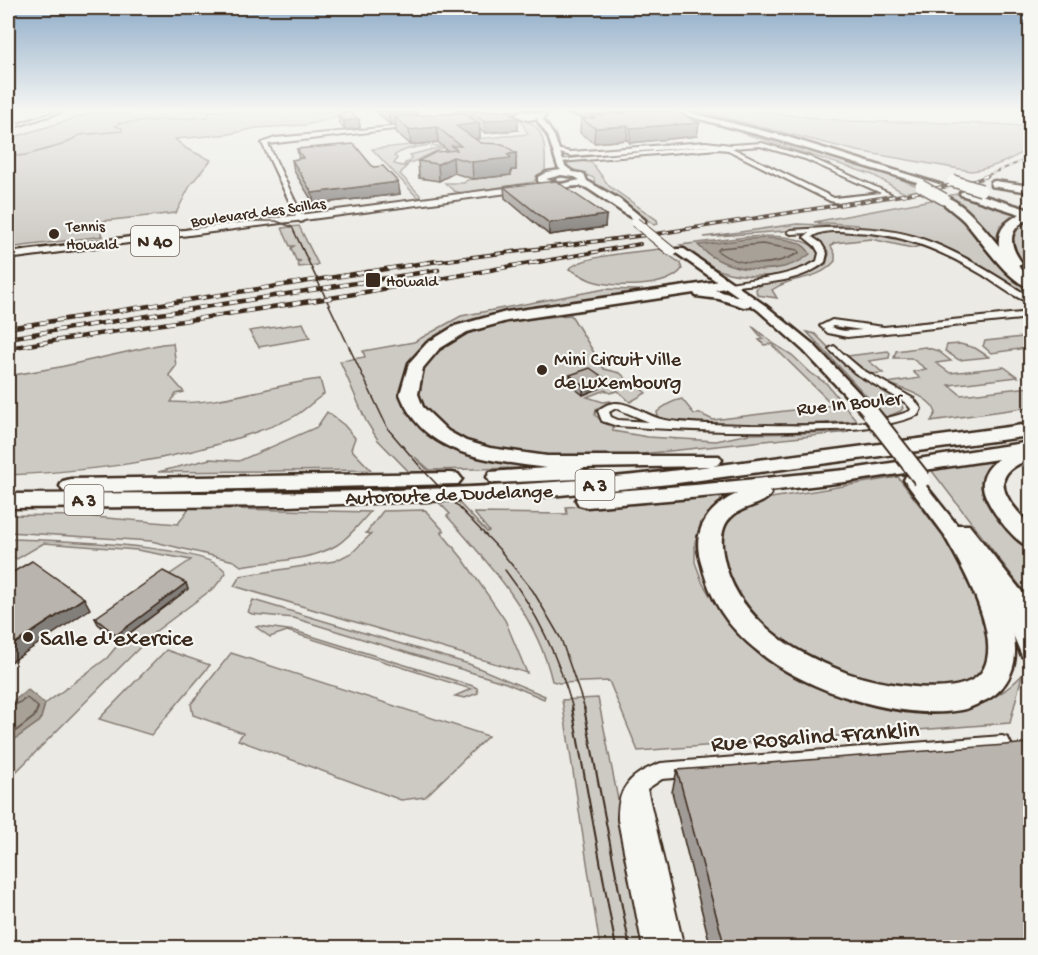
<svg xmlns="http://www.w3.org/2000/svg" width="1038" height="955" viewBox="0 0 1038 955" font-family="'Gochi Hand',sans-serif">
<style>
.green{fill:#cdcac4;stroke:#847a71;stroke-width:1.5}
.water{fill:#a8a198;stroke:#7c7167;stroke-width:1.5}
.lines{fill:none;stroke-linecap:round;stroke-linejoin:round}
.shore-far1{stroke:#675a4f;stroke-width:1.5}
.shore{stroke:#675a4f;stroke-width:2}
.stream{stroke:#7c7167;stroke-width:1.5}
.minor-casing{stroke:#3b2a1e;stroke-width:4}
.secondary-casing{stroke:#3b2a1e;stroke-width:5}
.primary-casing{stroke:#3b2a1e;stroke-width:4}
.motorway-casing{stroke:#3b2a1e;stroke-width:5}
.minor{fill:#f6f6f2;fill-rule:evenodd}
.secondary{fill:#f6f6f2;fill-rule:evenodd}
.primary{fill:#f6f6f2;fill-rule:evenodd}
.motorway{fill:#f6f6f2;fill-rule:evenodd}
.tram-far1{stroke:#3b2a1e;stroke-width:1.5}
.tram{stroke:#3b2a1e;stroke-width:2}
.rail-far2-casing{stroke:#3b2a1e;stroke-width:2}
.rail-far1-casing{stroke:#3b2a1e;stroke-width:4}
.rail-casing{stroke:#3b2a1e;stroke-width:4.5}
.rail-far2{stroke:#f6f6f2;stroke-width:1.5;stroke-dasharray:4.5;stroke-linecap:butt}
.rail-far1{stroke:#f6f6f2;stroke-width:2;stroke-dasharray:6;stroke-linecap:butt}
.rail{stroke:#f6f6f2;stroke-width:3;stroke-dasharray:8;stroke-linecap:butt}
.secondary-bridge-far1-casing{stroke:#3b2a1e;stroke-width:11;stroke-linecap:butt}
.secondary-bridge-casing{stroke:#3b2a1e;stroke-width:20;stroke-linecap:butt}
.motorway-bridge-casing{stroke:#3b2a1e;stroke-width:14;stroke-linecap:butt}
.secondary-bridge-far1{stroke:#f6f6f2;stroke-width:9}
.secondary-bridge{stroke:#f6f6f2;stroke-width:16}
.motorway-bridge{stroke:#f6f6f2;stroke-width:11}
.wall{fill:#a09b96;stroke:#3b2a1e;stroke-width:1.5}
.shaded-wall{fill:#827e7a;stroke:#3b2a1e;stroke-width:1.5}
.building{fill:#bab4ae;stroke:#3b2a1e;stroke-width:1.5}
.poi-dot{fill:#3b2a1e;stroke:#f6f6f2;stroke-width:2}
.labels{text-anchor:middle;stroke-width:4.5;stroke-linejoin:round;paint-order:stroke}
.far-street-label{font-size:16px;fill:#3b2a1e;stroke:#f6f6f2}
.far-poi-label{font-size:16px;fill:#3b2a1e;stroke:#f6f6f2;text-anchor:start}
.shield{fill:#f6f6f2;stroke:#73675e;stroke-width:1.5}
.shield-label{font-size:18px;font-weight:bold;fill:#3b2a1e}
.poi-label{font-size:20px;fill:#3b2a1e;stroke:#f6f6f2;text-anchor:start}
.street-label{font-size:20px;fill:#3b2a1e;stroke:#f6f6f2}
.near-poi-label{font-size:24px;fill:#3b2a1e;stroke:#f6f6f2;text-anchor:start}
.near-street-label{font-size:24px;fill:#3b2a1e;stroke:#f6f6f2}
</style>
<rect width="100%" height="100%" fill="#ebeae5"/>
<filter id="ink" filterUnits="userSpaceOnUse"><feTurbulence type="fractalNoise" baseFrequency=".0167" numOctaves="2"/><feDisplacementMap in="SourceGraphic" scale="12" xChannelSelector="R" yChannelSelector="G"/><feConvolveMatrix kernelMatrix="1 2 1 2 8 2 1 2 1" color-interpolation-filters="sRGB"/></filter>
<g filter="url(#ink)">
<g class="green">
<polygon points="146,111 360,111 306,125 256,128 230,134 175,139 187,149 211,160 191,184 176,213 103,221 101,235 104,236 8,248 8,139 91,113"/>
<path d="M 698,111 L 751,111 L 847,121 L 996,124 L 1030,127 C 1030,131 1032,138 1030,142 C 1026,157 985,170 971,171 L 857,151 Z"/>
<path d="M 520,119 C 546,124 546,150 545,171 L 537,176 L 534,182 L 462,193 L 454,191 L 445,183 L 464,183 L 467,180 L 510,175 L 510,166 L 516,165 L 511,160 L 518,158 L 511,158 L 447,142 L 528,134 Z"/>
<polygon points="699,119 829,155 896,177 924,189 904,193 873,175"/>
<path d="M 439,142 L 443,148 L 406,165 L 408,166 L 404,165 L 405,163 L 409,162 L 412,157 L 410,155 L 441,147 C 431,143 403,148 394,156 L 397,158 L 394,164 L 406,167 L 400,174 L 420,195 L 420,197 L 417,197 L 372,149 Z"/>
<polygon points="577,160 592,163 609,186 657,220 658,224 654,225 622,200 595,184 594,178 569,168 567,162"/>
<path d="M 957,194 L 1018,214 L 1000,225 L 996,240 C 981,222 966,208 946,196 Z"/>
<polygon points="937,199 959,215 1023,283 1030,288 1030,297 936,243 861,228 858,225 814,222"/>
<path d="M 1030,218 L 1030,271 C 1018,259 1009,249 1013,231 Z"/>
<polygon points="797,224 849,226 704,237"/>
<polygon points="299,226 318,264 317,265 299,267 297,262 301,261 296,260 291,248 294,246 290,246 282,228"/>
<path d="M 829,230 L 856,231 L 918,242 L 924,245 L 912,248 L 871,239 L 834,243 L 831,246 L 835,254 L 835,261 C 816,283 792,275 772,290 L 777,298 L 757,295 L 756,289 C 773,273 806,279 826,264 L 829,254 L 812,236 Z"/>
<path d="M 746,237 C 764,236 812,233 819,256 C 808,280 740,279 719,270 C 704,265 693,254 680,245 Z"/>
<path d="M 660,249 L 680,263 L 682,269 C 667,289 612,288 590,280 C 583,277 576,272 569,269 C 583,255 638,252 660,249 Z"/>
<path d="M 605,289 L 662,291 L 478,321 L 412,361 L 403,382 L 405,399 L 423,428 L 519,464 L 520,468 L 430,470 L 415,457 L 487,532 L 489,531 L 474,513 L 567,514 L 566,507 L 720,497 L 721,501 L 701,522 L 695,542 L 695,562 L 703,584 L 717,607 L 744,635 L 779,663 L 972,705 C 994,699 1007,691 1022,675 L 1010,723 L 638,751 L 609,681 L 559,683 L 552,681 C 537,615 490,565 447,516 L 450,514 L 378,440 L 366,421 L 340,361 L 365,357 L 363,351 L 414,342 L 461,316 Z"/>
<polygon points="571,315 604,369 620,373 629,381 640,380 635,384 646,393 630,402 616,389 617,391 610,393 605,390 587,397 603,402 611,401 596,409 595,415 604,423 613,425 613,431 648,437 716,441 749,434 849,432 632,455 546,457 509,453 466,442 447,432 425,411 417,387 425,360 451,337 505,321"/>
<polygon points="303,323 310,338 259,347 249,331"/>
<path d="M 752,326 L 774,344 L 792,355 L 812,374 L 826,383 L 857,421 C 821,423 683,432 658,417 L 657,412 C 665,405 672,401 682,399 L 694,414 L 701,414 L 713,420 L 801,409 L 806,413 L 822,412 L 818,407 L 833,405 L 771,344 L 764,345 L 759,340 L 763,339 Z"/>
<polygon points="807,332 815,334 856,375 898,399 903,408 901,411 886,417"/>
<polygon points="1023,337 1030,342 1030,351 1026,348 991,353 983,346 985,341"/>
<path d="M 173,343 L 176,366 L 169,375 L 184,392 L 176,394 L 171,402 C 218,406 271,385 320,379 L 324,394 C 315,400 307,408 298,414 C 284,423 264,429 247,435 C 169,462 90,471 8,475 L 8,376 L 60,367 L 162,344 Z"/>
<polygon points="960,344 975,348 989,357 959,360 945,351 947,345"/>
<path d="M 925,347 L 938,351 L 951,361 L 936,363 L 950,373 L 1004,367 L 1018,377 L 949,385 L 961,395 L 1030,387 L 1030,407 L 931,421 L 936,413 C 931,396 902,389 887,383 L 920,378 L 913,372 L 926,369 L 911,358 L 894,358 L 896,351 Z"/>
<polygon points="888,351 890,353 889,358 869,361 883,373 870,374 847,356"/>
<polygon points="327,412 344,425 355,438 351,449 371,470 158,472 210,459 239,461 317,427"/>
<polygon points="1002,456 987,468 984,480 1021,535 1030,545 1030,599 932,471"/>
<polygon points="898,477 976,579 1002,660 971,686 927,691 864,681 796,653 761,626 735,597 722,567 721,545 726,525 742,509 765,499"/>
<path d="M 189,508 L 370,512 C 360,523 350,537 337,545 C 310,561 271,561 241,566 L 234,561 L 151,541 L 8,532 L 8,515 L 82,516 L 178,524 Z"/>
<polygon points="425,510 444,531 441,532 463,559 505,620 527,673 234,586 240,576 335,561 353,552 371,534 366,533 383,511"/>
<path d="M 8,539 C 42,540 213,544 226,573 L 215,587 L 156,631 L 8,780 L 8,744 L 40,721 L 45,704 L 107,658 L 116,647 L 119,641 L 187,589 L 166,577 L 191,560 L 137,550 L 44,543 L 17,559 L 10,555 L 8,557 Z"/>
<polygon points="253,600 469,664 545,696 544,699 506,683 294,618 252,614 248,612"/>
<polygon points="259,626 295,631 473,686 477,688 478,693 465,698 455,696 471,689 287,631 270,637 256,627"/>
<polygon points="166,650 210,665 151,735 99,719"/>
<polygon points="231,653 488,736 425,797 401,800 238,740 243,733 193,715 191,704"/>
<polygon points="598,698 647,947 600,947 562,700"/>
</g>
<g class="water">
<path d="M 748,239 C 765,238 802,235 810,254 C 781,279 723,273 698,245 Z"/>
<polygon points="28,690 45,704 40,721 8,744 8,705"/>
</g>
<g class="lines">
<g class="shore-far1">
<path d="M 762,244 L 798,250 L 799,253 C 774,267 741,268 717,251 L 720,248 Z"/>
<polyline points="8,709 27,698 38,707 37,709"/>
</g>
<g class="shore">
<polyline points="8,709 11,708"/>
<polyline points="8,737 34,717 38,708"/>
</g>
<polyline class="stream" points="8,157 26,155 62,145 80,135 122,131 122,128 115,126 120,123 208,117 210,111"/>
<defs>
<g id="minor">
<polygon points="58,111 64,111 8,129 8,127"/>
<polygon points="413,125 411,127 268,144 304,220 301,222 298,220 262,143 275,138"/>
<path d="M 706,142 L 731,145 L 762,143 L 809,157 L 891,194 L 839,203 L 830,201 L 728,150 L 718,149 L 560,162 L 557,160 L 710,146 L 571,156 L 552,151 L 555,149 L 571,152 ZM 760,146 L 805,159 L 881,193 L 834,198 L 732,148 Z"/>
<path d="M 825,228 C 856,227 887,228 916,237 C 958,250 994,275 1030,297 L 1030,302 C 1014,298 997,284 983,275 C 941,250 901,233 852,232 C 839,231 823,229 812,237 L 821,243 L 827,253 L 825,262 C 801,283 760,283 730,287 L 726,285 L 730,283 C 760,278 791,277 817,261 L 819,253 L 815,246 L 804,237 L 809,233 L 791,234 L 788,232 L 791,230 Z"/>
<path d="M 1030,312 L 1030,318 L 847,337 L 828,333 L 820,326 L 832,320 L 884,327 ZM 833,326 L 862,330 C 851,331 840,332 831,327 Z"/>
<path d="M 834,346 L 861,369 L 914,399 L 921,409 L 918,415 C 878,431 834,430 791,431 C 733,432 675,430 617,426 L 602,421 L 598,411 C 619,390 642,416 665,420 C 693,425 723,424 751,425 C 801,425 863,429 910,411 L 911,409 L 906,403 L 855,373 L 831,351 L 829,349 ZM 616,408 L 618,409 L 649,422 L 618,420 L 611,417 L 609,412 Z"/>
<path d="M 1002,736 L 1008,738 L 1011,744 L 1008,750 L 1002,752 L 662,779 L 647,789 L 684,948 L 643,948 L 618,820 C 617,787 631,774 661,763 Z"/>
</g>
<g id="secondary">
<path d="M 522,111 L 546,114 L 543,120 L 554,136 L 565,166 L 573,172 L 584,174 L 587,181 L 619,199 L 645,220 L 645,224 C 639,225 597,194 587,188 C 575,181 557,196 538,181 L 538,177 L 547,172 L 561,170 L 558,167 L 548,136 L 537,120 L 538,118 L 528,120 L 514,115 ZM 561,175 L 575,177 L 580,180 L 561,184 L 546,179 Z"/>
<polygon points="676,249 684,249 766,306 814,345 876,411 878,414 876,417 866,417 804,351 758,310 676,253"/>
<polygon points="912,475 918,476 957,525 969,525 1030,602 1030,658 1022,656 1005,615 978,578 981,573 986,572 971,553 965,554 958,553 904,480 906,476"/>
</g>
<polygon id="primary" points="528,185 533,188 531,190 8,259 8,253"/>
<g id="motorway">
<polygon points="670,111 683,111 784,136 942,185 933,187 778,140"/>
<polygon points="995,181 1030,186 1030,192 991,186 991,182"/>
<path d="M 965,190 L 1030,210 L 1030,218 C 1007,229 1008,244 1022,263 L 1018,266 L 1030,277 L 1030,287 C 1008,283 980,238 964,221 C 956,213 946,207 939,199 L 940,197 C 958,194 988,233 999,246 C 997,230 1006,221 1020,214 L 961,195 L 960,193 Z"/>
<path d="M 720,281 L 727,285 L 725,288 L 715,290 L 749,300 L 751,303 L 749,306 L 744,307 L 719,299 L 696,296 L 694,293 L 507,321 L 467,332 L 439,349 L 423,368 L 418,394 L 423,407 L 448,431 L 466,441 L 490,448 L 547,456 L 719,456 L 722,460 L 719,464 L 713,466 L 1030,424 L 1030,436 L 670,484 L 540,497 L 287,506 L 8,508 L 8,494 C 242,492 479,497 711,466 L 581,468 L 587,473 L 584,478 L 577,479 L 497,483 L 490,482 L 487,477 L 490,472 L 547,468 C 489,460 424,457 400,394 L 409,363 L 427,343 L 455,326 L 506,312 Z"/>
<path d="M 1030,442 L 1030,456 C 1025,462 1017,464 1011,469 C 990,486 1018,512 1030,525 L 1030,547 C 1014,543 980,499 983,482 C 984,472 991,465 998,459 L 845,482 L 769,491 L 771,494 C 760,510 730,504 723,531 C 720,544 723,555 726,567 C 735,597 754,619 779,638 C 799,653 824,664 847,673 C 876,683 967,703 984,668 C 1001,635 962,566 945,537 L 949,531 L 957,529 L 965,531 C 987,566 1016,609 1015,652 C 1015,674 1002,694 982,702 C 975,705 968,709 961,710 C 901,721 805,691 759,652 C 725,625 710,600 700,558 C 692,529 711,505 737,494 L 587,507 L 579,505 L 576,500 L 579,495 L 587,493 L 695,485 L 845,470 Z"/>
<polygon points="451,473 458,474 462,479 458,484 71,493 63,491 60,486 63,481 71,479"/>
</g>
</defs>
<use href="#minor" class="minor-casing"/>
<use href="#secondary" class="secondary-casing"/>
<use href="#primary" class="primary-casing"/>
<use href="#motorway" class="motorway-casing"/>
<use href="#minor" class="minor"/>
<use href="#secondary" class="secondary"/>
<use href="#primary" class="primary"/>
<use href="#motorway" class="motorway"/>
<g class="tram-far1">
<polyline points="8,251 246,221 276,221 292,227 388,429 423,470 499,549 533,591 561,639 585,709"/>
<path d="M 505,570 C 538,613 558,657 573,709"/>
</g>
<g class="tram">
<polyline points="572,708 616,948"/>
<polyline points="584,708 630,948"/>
</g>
<defs>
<polyline id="rail-far2" points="983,177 1030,158"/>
<g id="rail-far1">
<polyline points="425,263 662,233 902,195 974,181 987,176"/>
<polyline points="533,263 640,244"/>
</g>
<g id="rail">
<polyline points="8,328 437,261"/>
<polyline points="8,338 438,270"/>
<polyline points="8,348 343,296 541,261"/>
</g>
</defs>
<use href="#rail-far2" class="rail-far2-casing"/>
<use href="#rail-far1" class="rail-far1-casing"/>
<use href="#rail" class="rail-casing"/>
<use href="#rail-far2" class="rail-far2"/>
<use href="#rail-far1" class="rail-far1"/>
<use href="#rail" class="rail"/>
<defs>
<polyline id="secondary-bridge-far1" points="635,222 672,252"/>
<polyline id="secondary-bridge" points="871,414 922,479"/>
<g id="motorway-bridge">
<polyline points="953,181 981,190"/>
<polyline points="921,186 944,199"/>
</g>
</defs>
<use href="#secondary-bridge-far1" class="secondary-bridge-far1-casing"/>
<use href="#secondary-bridge" class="secondary-bridge-casing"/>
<use href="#motorway-bridge" class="motorway-bridge-casing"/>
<use href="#secondary-bridge-far1" class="secondary-bridge-far1"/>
<use href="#secondary-bridge" class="secondary-bridge"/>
<use href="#motorway-bridge" class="motorway-bridge"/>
</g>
<g class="wall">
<polygon points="376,111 417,111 417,116 457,113 454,111 512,111 516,113 518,130 485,133 480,129 480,138 475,139 481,143 516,153 516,170 511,170 511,175 473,179 454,173 439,181 419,178 418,161 448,151 438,142 411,145 396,132 396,125 390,125"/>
<polygon points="551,111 676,111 699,123 697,136 630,143 627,140 594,143 580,133 581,119 589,119"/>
<polygon points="338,115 359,119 360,128 345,130 339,123"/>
<polygon points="297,149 373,167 398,182 400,194 314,204 294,171 292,160 299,159"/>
<polygon points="504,187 606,215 605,227 549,235 505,198"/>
<polygon points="570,375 603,377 603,387 583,395 570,385"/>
<polygon points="188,589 119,641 98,624 95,618"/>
<polygon points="677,770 1030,948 711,948 672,792"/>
</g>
<g class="shaded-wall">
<polygon points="388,111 417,111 418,123 395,117 396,125 390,125"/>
<polygon points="465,111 501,111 472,113 472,118 465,119"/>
<polygon points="516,113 516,118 518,118 518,130 485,133 484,121 511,114"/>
<polygon points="359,119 360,128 345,130 344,121"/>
<polygon points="479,123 480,138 456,141 456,126"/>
<polygon points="699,123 697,136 630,143 631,128"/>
<polygon points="628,126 627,140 594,143 595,128"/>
<polygon points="437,127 438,142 411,145 409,130"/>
<polygon points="516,153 516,170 511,170 511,175 473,179 472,162"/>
<polygon points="453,157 454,173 439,181 438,164"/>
<polygon points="398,182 400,194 314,204 312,193"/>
<polygon points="606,215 605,227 549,235 549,223"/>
<polygon points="603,377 603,387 583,395 583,385"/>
<polygon points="186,583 188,589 119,641 116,635"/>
<polygon points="84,598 90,609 8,664 8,648"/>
</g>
<g class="building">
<polygon points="347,111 359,119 344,121 338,115"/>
<polygon points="493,111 512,111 516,113 511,114 518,118 484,121 472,113"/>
<polygon points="617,111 676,111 699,123 631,128 628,126 595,128 581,119 595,118 590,116 627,113"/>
<polygon points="463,113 479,123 456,126 481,143 503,144 516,153 507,154 511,158 472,162 453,157 438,164 418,161 436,152 457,150 452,146 461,146 437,127 409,130 395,117"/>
<polygon points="354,144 373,167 383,166 398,182 312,193 292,160 303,158 297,149"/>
<polygon points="556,181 606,215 549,223 504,187"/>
<polygon points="590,368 603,377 583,385 570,375"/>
<polygon points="32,561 84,598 8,648 8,575"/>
<polygon points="163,571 186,583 116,635 95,618"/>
<polygon points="1030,743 1030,948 725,948 677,770"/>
</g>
</g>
<linearGradient id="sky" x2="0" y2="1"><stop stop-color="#8eacc8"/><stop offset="0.45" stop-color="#f6f6f3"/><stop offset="1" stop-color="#f6f6f3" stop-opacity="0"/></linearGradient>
<rect width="1038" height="244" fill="url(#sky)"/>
<g class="poi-dot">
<circle cx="54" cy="234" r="6"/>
<rect x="365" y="272" width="16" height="16" rx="3"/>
<circle cx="542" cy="370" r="6"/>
<circle cx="28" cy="637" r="6"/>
</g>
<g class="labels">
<g class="far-street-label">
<text transform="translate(258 211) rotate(-8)" y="6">Boulevard des Scillas</text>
</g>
<g class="far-poi-label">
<text x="66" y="231">Tennis<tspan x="66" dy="18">Howald</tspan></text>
<text x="386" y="286">Howald</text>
</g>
<g class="shield">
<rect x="131" y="226" width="48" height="30" rx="4.5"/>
<rect x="575.5" y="470" width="39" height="30" rx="4.5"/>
<rect x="64.5" y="485" width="39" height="30" rx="4.5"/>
</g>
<g class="shield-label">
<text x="155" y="247">N 40</text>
<text x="595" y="491">A 3</text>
<text x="84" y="506">A 3</text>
</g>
<g class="poi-label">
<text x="554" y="365">Mini Circuit Ville<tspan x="554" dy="23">de Luxembourg</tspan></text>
</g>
<g class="street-label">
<text transform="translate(849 402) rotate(-6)" y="7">Rue In Bouler</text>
<text transform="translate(449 493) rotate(-2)" y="7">Autoroute de Dudelange</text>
</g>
<g class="near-poi-label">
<text x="40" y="645">Salle d'exercice</text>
</g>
<g class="near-street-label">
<text transform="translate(815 735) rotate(-4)" y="8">Rue Rosalind Franklin</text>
</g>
</g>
<rect width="1038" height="955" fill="none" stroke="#f6f6f2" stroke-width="30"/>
<rect x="15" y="15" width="1008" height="925" fill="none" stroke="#3b2a1e" stroke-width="2" filter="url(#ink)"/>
</svg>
